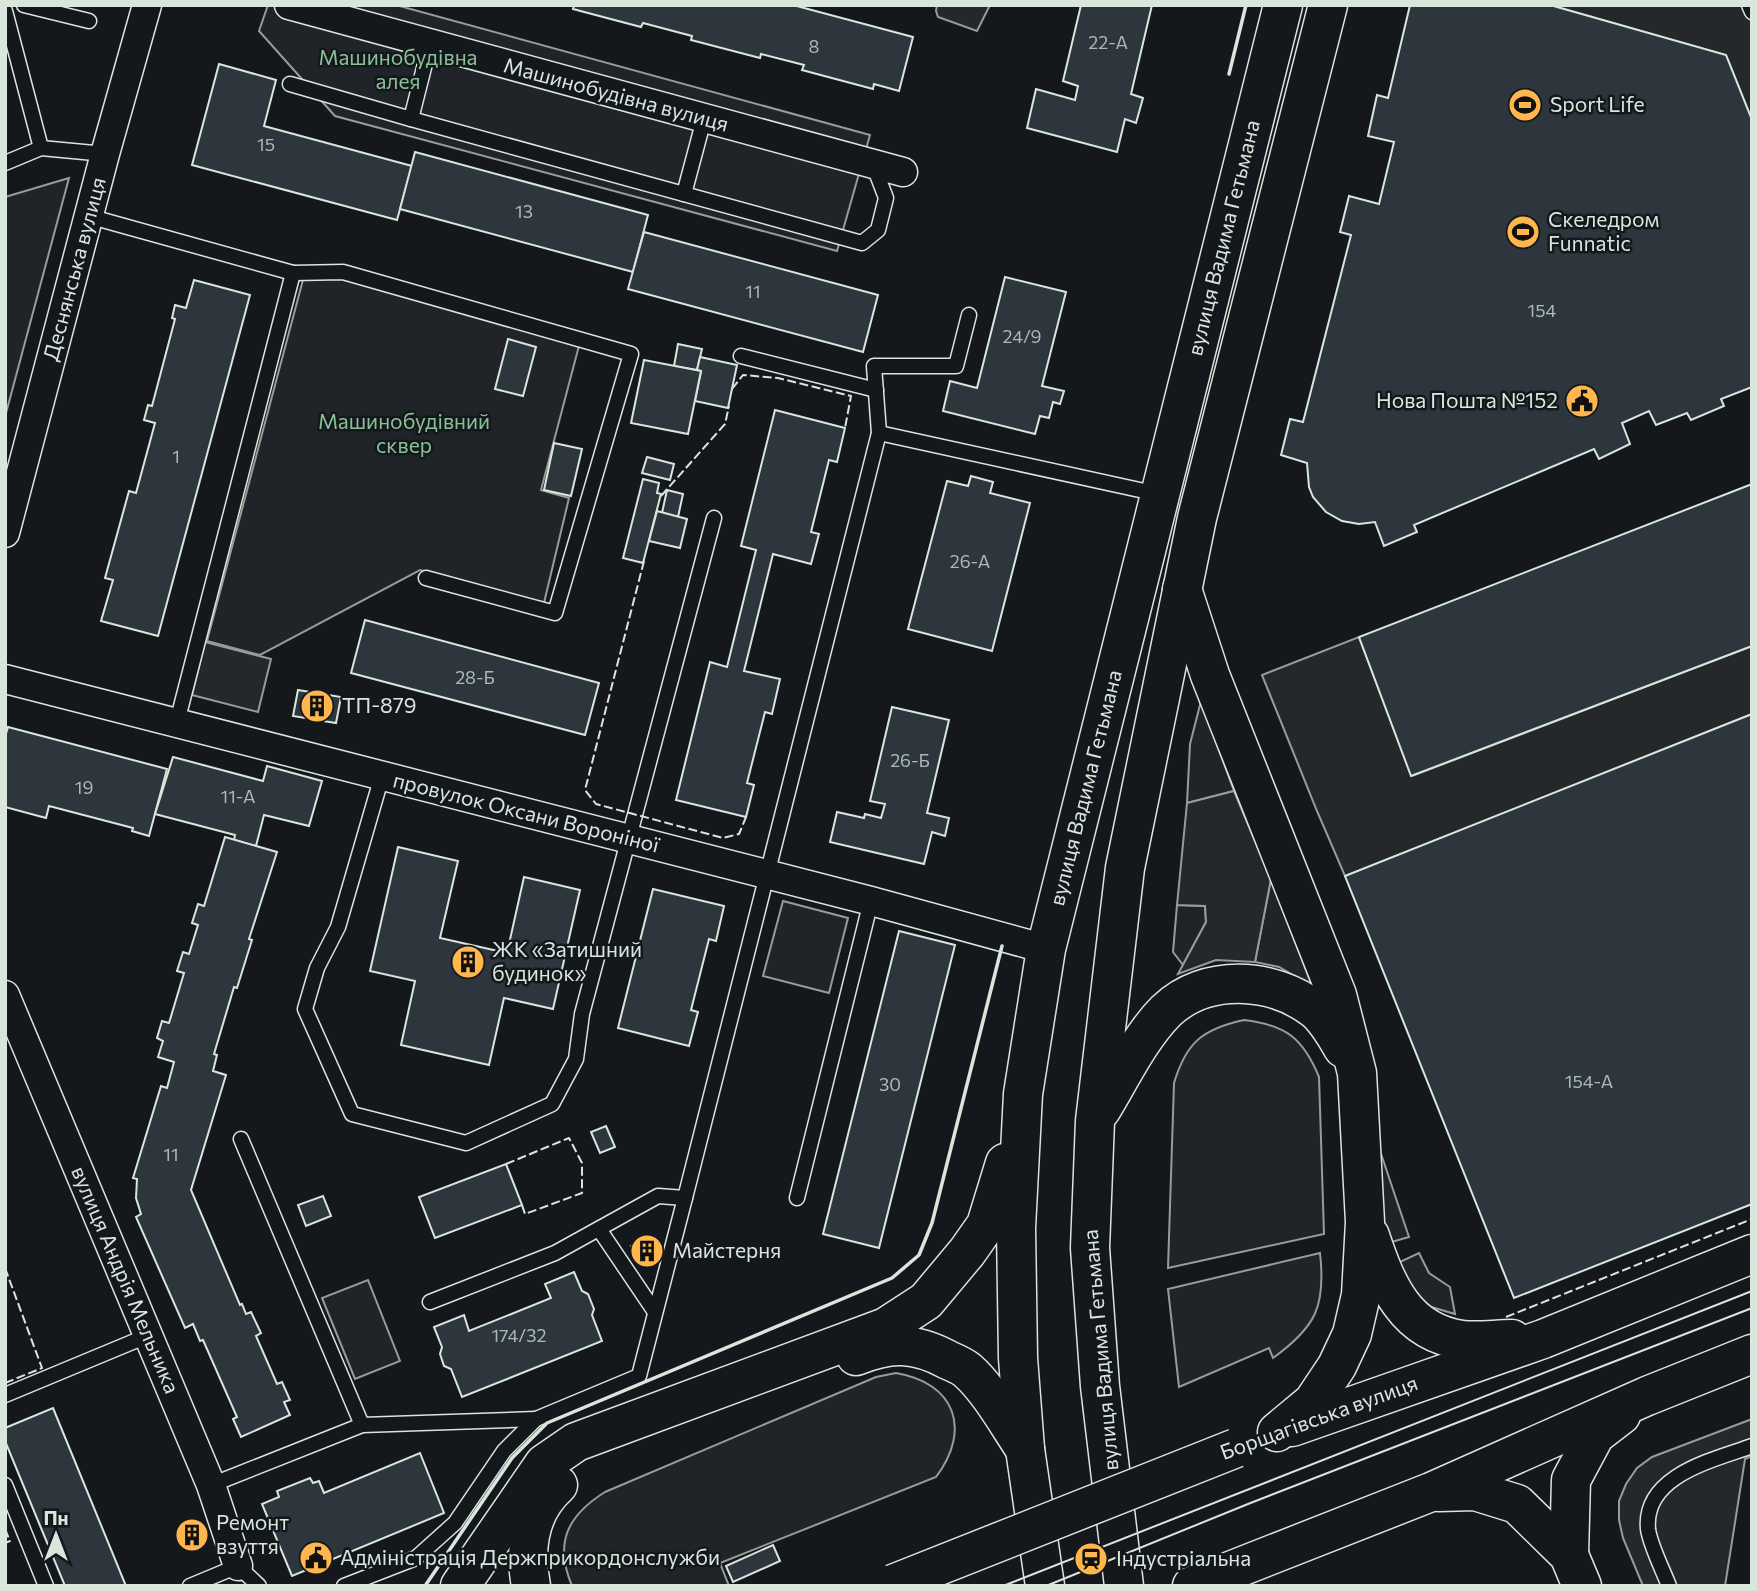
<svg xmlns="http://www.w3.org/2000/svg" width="1757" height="1591" viewBox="0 0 1757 1591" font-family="Commissioner,sans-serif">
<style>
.green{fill:#202428;stroke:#939e99;stroke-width:2}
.parking{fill:#24282b;stroke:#939e99;stroke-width:2}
.building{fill:#2c363c;stroke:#d8e6dc;stroke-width:2}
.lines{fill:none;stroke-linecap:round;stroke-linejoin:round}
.service-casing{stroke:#d8e6dc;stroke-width:17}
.minor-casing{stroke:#d8e6dc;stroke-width:31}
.primary-casing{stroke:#d8e6dc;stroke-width:41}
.service{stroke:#14181c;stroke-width:14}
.minor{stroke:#14181c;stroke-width:28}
.primary{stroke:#14181c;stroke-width:38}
.tram{stroke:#d8e6dc;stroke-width:2}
.primary-bridge-casing{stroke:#d8e6dc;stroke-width:41;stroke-linecap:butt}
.primary-bridge{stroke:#14181c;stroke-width:38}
.fence{stroke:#d8e6dc;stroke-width:2;stroke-dasharray:9 3.5;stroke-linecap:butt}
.wall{stroke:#d8e6dc;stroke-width:3.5}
.labels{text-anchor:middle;stroke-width:5;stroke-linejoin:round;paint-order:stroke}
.number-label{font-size:18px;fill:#adbab4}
.park-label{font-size:21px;fill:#8ac095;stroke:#14181c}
.street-label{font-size:21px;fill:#d8e6dc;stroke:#14181c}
.poi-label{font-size:21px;fill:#d8e6dc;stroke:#14181c;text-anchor:start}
</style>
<rect width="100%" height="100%" fill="#14181c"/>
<g class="green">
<polygon points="268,5 396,5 870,135 837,251 335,116 259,31"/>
<polygon points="69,178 5,417 5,197"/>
<polygon points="304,276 344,276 580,342 541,490 569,498 544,603 420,570 260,655 207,641"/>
<polygon points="1201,701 1234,791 1187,803 1190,744"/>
<polygon points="1271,879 1312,986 1279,967 1255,962"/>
<polygon points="783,901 848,918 829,993 763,976"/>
<polygon points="1177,905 1205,906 1206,922 1183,965 1173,952"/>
<path d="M 1244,1020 C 1286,1025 1303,1038 1319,1077 L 1324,1234 L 1168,1268 L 1174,1083 C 1186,1043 1202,1029 1244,1020 Z"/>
<polygon points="1372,1127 1409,1237 1381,1245"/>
<path d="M 1320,1253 C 1326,1306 1316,1327 1273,1358 L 1269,1348 L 1179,1387 L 1168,1289 Z"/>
<polygon points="1419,1253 1429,1273 1450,1287 1455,1314 1428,1306 1389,1267"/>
<polygon points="368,1280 400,1361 355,1379 322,1298"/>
<path d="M 896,1373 C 955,1383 972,1429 936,1477 L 720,1563 L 729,1586 L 572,1586 C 554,1543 567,1516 605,1492 L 876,1377 Z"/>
</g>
<g class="parking">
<polygon points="937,5 990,5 977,31 938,17 936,11"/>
<polygon points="1550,5 1752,5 1752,120 1726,55"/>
<polygon points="1359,637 1412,776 1752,646 1752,714 1345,876 1317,811 1262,675"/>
<polygon points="205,642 271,659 258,712 192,695"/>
<polygon points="1234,791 1271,879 1255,962 1216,960 1178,974 1206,922 1205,906 1177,905 1187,803"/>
<polygon points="1752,1419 1752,1456 1745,1459 1725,1586 1643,1586 1623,1538 1619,1520 1619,1501 1626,1484 1637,1468 1652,1457"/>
</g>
<g class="building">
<polygon points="574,5 793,5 913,37 899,91 874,84 873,89 802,70 804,65 761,54 760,58 691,40 692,36 643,23 641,27 573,9"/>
<polygon points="1081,5 1152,5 1131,94 1143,98 1136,123 1125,119 1117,152 1027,128 1036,89 1075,100 1078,86 1063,81"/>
<polygon points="1410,5 1550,5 1726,55 1752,120 1752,387 1721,399 1724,406 1691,420 1687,413 1656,425 1649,411 1622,423 1630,444 1599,459 1594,449 1414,525 1417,532 1384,546 1375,522 1359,524 1342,521 1326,512 1313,497 1309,487 1307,463 1281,455 1290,419 1303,422 1351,235 1340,232 1349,196 1379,204 1394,142 1368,136 1377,95 1388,98"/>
<polygon points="219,64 276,80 264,126 412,166 397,220 192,165"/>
<polygon points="415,152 648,215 633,272 400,209"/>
<polygon points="644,232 878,295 863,352 628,289"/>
<polygon points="1005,277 1066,292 1042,386 1064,391 1060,404 1053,402 1049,418 1040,416 1035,434 943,411 950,381 977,388"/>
<polygon points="194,280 250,295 158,636 101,621 113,580 105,578 129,491 136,493 155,423 144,420 148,405 152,406 175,319 172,318 175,305 186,308"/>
<polygon points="508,339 536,347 523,396 495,389"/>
<polygon points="678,344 702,349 697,370 674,366"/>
<polygon points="700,357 737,365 728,408 695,401 701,371 697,370"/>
<polygon points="644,360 701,371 688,434 631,423"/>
<polygon points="775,410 845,428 837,462 829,460 811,532 819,534 811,564 773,554 744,671 780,679 772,714 765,712 747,783 754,785 746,817 676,800 710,662 727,667 756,550 741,546"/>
<polygon points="554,443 582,449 571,496 544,490"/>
<polygon points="647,457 674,464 670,480 642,473"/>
<polygon points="971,476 993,482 990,493 1030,503 992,651 908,629 947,481 968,486"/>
<polygon points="643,479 659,483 657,493 661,494 643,563 623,558"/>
<polygon points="1752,484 1752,646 1411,776 1359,637"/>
<polygon points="667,490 683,494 678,517 662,513"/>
<polygon points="657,511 687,519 680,548 649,541"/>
<polygon points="365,620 599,683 585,735 351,673"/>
<polygon points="298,690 341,697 336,723 293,716"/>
<polygon points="892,707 949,720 927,813 949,818 945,836 932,832 924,864 830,842 837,812 864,818 865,814 881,818 885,804 870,801"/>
<polygon points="1752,714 1752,1204 1514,1298 1345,876"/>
<polygon points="8,727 167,769 149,836 132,831 133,828 49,806 46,818 5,807 5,737"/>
<polygon points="173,757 263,781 267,766 322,781 309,826 264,815 256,846 234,840 235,835 155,814"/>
<polygon points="225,837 277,852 249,939 252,940 237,988 234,987 214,1054 217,1055 213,1071 226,1075 191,1190 240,1305 242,1304 246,1314 251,1312 261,1333 256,1336 277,1384 282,1382 290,1400 284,1402 290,1415 241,1437 233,1419 237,1417 203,1340 200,1341 193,1324 185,1328 136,1217 141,1214 136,1198 137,1179 133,1178 161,1086 167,1088 174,1062 158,1057 163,1041 157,1038 162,1021 169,1023 184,973 177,971 183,952 189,954 198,925 192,923 198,904 204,906"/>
<polygon points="398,847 458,861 440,938 507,953 524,877 580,890 553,1009 504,998 489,1065 401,1045 415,981 370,971"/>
<polygon points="653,889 724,906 716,941 709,939 691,1010 698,1012 689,1046 618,1028"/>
<polygon points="899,931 955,945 879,1248 823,1234"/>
<polygon points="606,1126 615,1147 600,1153 591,1132"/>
<polygon points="506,1164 522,1205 435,1238 419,1197"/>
<polygon points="323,1196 331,1216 306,1226 298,1205"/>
<polygon points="655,1237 662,1257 639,1265 631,1246"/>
<polygon points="574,1272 582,1291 588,1294 594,1309 592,1315 602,1341 462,1397 451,1369 444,1366 440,1354 442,1347 434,1327 464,1315 469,1331 551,1298 545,1284"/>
<polygon points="53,1408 126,1586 65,1586 5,1441 5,1428"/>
<polygon points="420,1453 444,1513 292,1576 262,1504 279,1497 277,1491 310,1478 313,1483 319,1481 324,1493"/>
<polygon points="193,1525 200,1540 190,1544 183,1529"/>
<polygon points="773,1545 780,1561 733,1582 726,1566"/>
</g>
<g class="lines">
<defs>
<g id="service">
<polyline points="24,5 89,21"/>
<polyline points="1749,5 1752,12"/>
<polyline points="5,11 41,148"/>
<polyline points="290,84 411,119 430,44"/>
<polyline points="411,119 862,243 878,230 886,198 873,164"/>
<polyline points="5,163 41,148 105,154"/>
<polyline points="684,194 704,119"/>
<polyline points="88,216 293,273 343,272 631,354 555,613 426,578"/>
<polyline points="741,356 876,390"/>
<polyline points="879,433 1158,494"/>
<polyline points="177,722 293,273"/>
<polyline points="382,776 338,927 317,968 305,1009 352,1114 466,1143 552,1104 576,1059 582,1014 714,518"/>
<polyline points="241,1139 362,1425"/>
<polyline points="797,1198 871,901"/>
<polyline points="599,1229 655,1312"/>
<polyline points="430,1302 555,1253 658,1196 685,1198 879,433 874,366 956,366 969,315"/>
<polyline points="5,1395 147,1336"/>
<polyline points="5,1485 46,1586"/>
<polyline points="211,1485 362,1425 536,1419"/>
<polyline points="190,1586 238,1566 259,1586"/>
<polyline points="344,1586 416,1558 455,1523 504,1451 536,1419 639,1376 685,1198"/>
<path d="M 1669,1586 C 1663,1570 1650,1545 1648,1529 C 1643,1475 1714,1460 1752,1446"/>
</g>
<g id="minor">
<polyline points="289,5 903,172"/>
<polyline points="5,533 105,154 147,5"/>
<polyline points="5,679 871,901 1046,949"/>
<polyline points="5,995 211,1485 238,1566"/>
</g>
<g id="primary">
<polyline points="1182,589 1210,675 1337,995 1357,1073 1365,1222 1361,1295 1352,1334 1337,1366 1313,1402 1277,1432"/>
<path d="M 1101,1110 C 1120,1079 1140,1037 1166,1011 C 1206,973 1272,977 1314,1009 C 1326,1018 1336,1036 1343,1048"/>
<path d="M 1370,1236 C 1386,1284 1405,1333 1463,1340 C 1479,1342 1496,1339 1512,1339"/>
<path d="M 856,1356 C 890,1342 915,1342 948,1360 C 955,1363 962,1366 967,1370 C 989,1389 1008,1424 1025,1449"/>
<polyline points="1292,1427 1543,1339 1752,1254"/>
<polyline points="1439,1492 1475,1491 1517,1504 1569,1555 1582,1586"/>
<polyline points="1569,1555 1571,1480 1595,1435 1621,1415"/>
<polyline points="460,1586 544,1464 576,1442 886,1327 926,1301 967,1252 986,1225 1005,1163"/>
<path d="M 531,1586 C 524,1549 529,1511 558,1485"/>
<polyline points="1045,1586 1025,1449 1018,1358 1016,1228 1023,1094 1046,949 1283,5"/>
<polyline points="1124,1586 1100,1386 1090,1248 1095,1121 1125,868 1197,518 1328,5"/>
<polyline points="1192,1586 1431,1492 1647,1396 1752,1354"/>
</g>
</defs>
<use href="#service" class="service-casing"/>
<use href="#minor" class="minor-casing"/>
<use href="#primary" class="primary-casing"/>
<use href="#service" class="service"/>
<use href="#minor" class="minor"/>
<use href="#primary" class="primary"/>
<g class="tram">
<polyline points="1003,1586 1752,1291"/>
<polyline points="1046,1586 1248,1504 1752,1308"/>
</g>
<defs>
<polyline id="primary-bridge" points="893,1584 1236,1448"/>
</defs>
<use href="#primary-bridge" class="primary-bridge-casing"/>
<use href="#primary-bridge" class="primary-bridge"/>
<g class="fence">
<polyline points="732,389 743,375 778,378 851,396 845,428"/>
<polyline points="661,496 725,424 729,406"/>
<polyline points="644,561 585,790 596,804 723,838 739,834 746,817"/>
<polyline points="506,1164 569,1138 582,1163 582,1193 525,1214 522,1205"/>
<polyline points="5,1268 42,1368 5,1383"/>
<polyline points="1506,1317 1752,1219"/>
<polyline points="5,1529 10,1541 5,1543"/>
</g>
<g class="wall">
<polyline points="1229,74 1246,5"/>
<polyline points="425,1586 512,1458 547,1423 892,1278 919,1255 932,1223 1002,946"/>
</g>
</g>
<defs>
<symbol id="stadium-disc" viewBox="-11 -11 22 22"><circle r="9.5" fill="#ffb74d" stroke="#14181c"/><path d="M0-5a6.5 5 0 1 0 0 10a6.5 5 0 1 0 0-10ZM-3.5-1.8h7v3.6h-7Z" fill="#111"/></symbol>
<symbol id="civic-disc" viewBox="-11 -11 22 22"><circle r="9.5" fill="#ffb74d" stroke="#14181c"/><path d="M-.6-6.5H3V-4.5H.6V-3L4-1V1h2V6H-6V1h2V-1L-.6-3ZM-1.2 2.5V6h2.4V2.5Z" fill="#111"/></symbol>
<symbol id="building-disc" viewBox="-11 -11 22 22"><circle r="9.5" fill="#ffb74d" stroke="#14181c"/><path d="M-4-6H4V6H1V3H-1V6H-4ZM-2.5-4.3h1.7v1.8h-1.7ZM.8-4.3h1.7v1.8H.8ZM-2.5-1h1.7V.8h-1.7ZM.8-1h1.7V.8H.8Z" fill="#111"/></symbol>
<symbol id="station-disc" viewBox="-11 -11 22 22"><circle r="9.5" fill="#ffb74d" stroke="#14181c"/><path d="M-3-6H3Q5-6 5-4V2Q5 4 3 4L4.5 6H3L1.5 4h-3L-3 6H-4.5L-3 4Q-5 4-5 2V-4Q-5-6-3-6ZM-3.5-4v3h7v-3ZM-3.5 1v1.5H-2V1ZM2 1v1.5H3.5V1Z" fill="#111"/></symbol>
</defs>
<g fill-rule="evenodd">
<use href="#stadium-disc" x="1506" y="86" width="38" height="38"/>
<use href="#stadium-disc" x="1504" y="213" width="38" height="38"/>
<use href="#civic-disc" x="1563" y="382" width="38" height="38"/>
<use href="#building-disc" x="298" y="687" width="38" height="38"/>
<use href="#building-disc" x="449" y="943" width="38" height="38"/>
<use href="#building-disc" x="628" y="1232" width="38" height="38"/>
<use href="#building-disc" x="173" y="1516" width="38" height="38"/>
<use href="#civic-disc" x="297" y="1539" width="38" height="38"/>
<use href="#station-disc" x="1072" y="1540" width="38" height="38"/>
</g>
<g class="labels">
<g class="number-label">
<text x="1108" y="49">22-А</text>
<text x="814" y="53">8</text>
<text x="266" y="151">15</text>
<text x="524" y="218">13</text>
<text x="753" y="298">11</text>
<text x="1542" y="317">154</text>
<text x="1022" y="343">24/9</text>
<text x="176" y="463">1</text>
<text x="970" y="568">26-А</text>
<text x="475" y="684">28-Б</text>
<text x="910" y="767">26-Б</text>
<text x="84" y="794">19</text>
<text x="238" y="803">11-А</text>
<text x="1589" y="1088">154-А</text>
<text x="890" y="1091">30</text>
<text x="171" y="1161">11</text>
<text x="519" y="1342">174/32</text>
</g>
<g class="park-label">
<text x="398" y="65">Машинобудівна<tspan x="398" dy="24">алея</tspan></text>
<text x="404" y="429">Машинобудівний<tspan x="404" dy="24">сквер</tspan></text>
</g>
<g class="street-label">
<text transform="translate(616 95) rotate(15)" y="7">Машинобудівна вулиця</text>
<text transform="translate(1224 238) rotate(-76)" y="7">вулиця Вадима Гетьмана</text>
<text transform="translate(75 269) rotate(-75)" y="7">Деснянська вулиця</text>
<text transform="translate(1086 788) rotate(-76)" y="7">вулиця Вадима Гетьмана</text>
<text transform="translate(526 813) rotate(14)" y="7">провулок Оксани Вороніної</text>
<text transform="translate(125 1280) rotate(67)" y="7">вулиця Андрія Мельника</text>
<text transform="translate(1101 1350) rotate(-95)" y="7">вулиця Вадима Гетьмана</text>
<text transform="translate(1319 1418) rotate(-20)" y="7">Борщагівська вулиця</text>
</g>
<g class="poi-label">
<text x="1550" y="112">Sport Life</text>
<text x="1548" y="227">Скеледром<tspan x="1548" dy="24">Funnatic</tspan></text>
<text x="1558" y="408" text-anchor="end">Нова Пошта №152</text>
<text x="342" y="713">ТП-879</text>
<text x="492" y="957">ЖК «Затишний<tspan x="492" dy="24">будинок»</tspan></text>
<text x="672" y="1258">Майстерня</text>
<text x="216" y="1530">Ремонт<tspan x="216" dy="24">взуття</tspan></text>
<text x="340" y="1565">Адміністрація Держприкордонслужби</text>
<text x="1116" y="1566">Індустріальна</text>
</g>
</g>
<rect width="1757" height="1591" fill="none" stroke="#d8e6dc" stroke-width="14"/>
<g transform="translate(56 1535)" stroke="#14181c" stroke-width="5" paint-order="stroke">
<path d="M0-5L12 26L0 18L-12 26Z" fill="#d8e6dc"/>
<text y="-10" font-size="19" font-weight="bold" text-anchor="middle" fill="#d8e6dc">Пн</text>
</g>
</svg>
